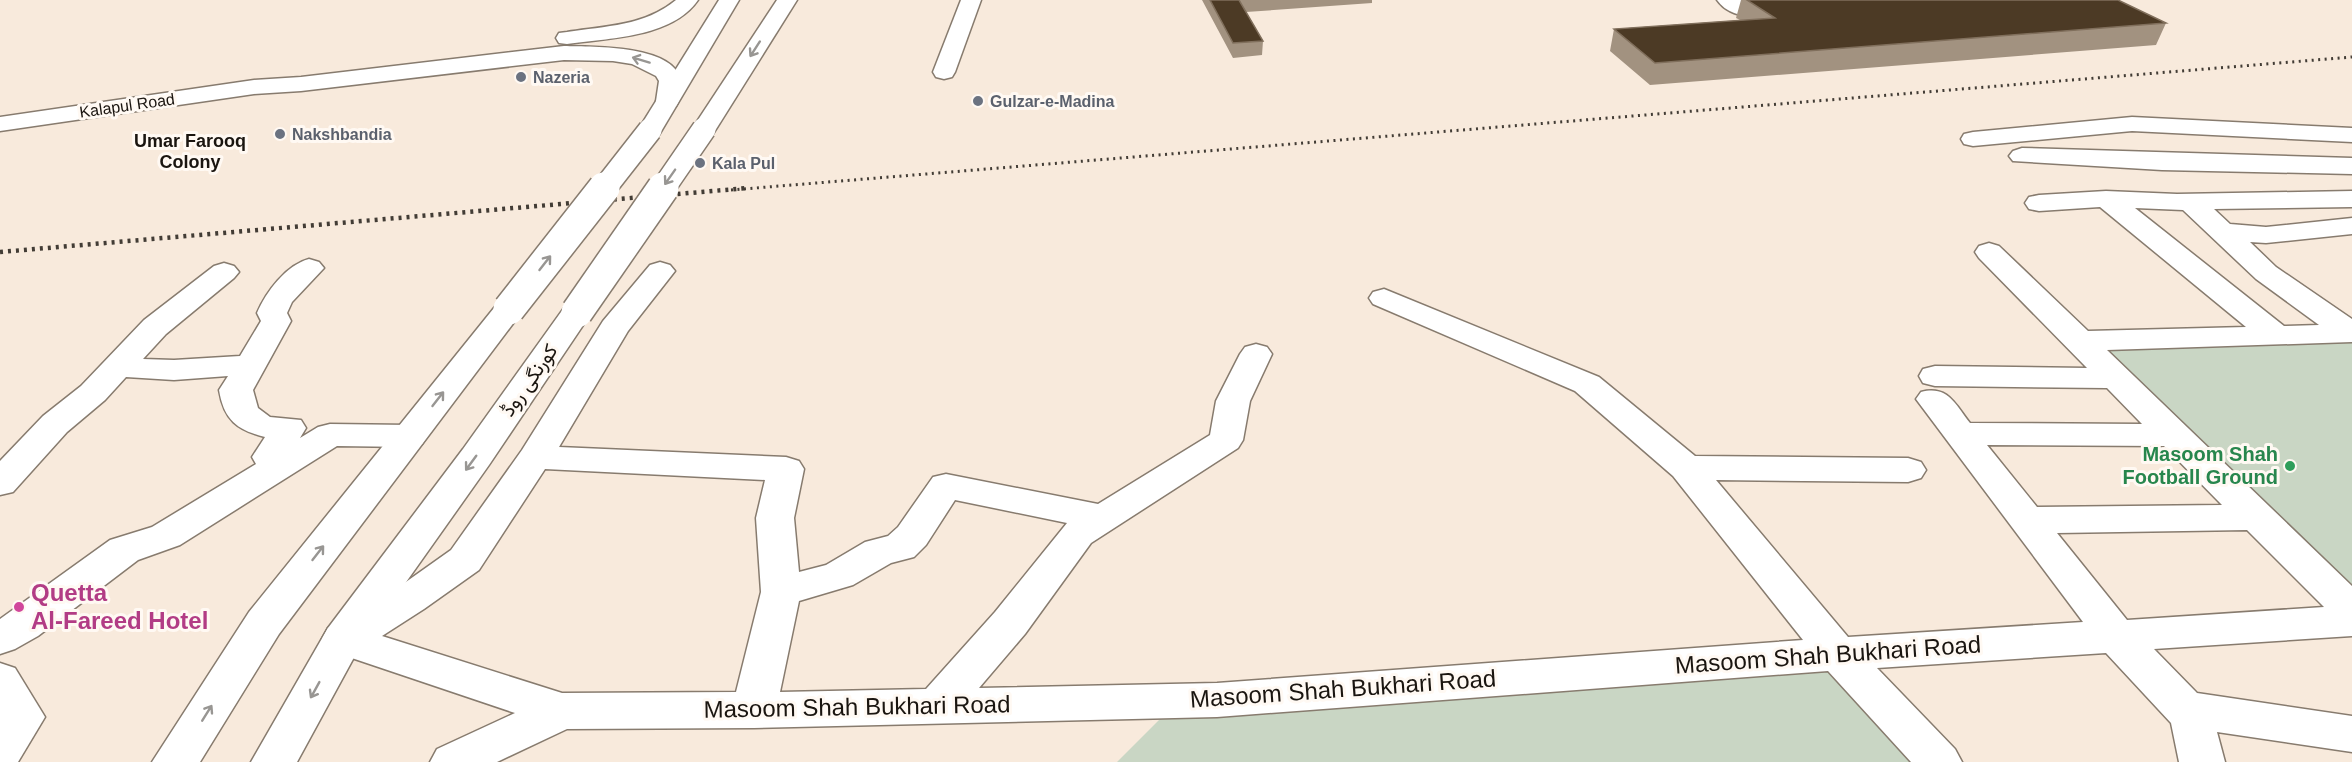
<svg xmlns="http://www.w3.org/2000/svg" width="2352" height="762" viewBox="0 0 2352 762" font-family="Helvetica,Vazirmatn,sans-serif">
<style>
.green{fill:#c9d6c4}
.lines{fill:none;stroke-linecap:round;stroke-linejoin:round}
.minor-casing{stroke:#877b6e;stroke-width:3}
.major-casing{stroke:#877b6e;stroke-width:3}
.minor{fill:#fff;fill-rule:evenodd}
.major{fill:#fff;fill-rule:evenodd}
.rail-far1{stroke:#423c35;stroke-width:3;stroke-dasharray:2 4.5;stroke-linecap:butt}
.rail{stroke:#423c35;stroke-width:4.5;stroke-dasharray:3 5;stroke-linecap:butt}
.major-bridge-far1-casing{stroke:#877b6e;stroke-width:26;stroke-linecap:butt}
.major-bridge-casing{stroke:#877b6e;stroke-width:34;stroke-linecap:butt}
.major-bridge-far1{stroke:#fff;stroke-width:23}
.major-bridge{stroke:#fff;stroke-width:31}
.wall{fill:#a29280}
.building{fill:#4c3a25;stroke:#806f5c;stroke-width:1.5}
.oneway{stroke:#989693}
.worship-dot{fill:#6b7280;stroke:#fff9f3;stroke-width:2}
.leisure-dot{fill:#2e9e5b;stroke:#fff9f3;stroke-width:2}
.hotel-dot{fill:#d1479c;stroke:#fff9f3;stroke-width:2}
.labels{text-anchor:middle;stroke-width:6;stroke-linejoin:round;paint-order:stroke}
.far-worship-label{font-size:16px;font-weight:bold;fill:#5b616d;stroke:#fff9f3;text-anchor:start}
.far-street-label{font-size:16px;fill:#1a1510;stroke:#fff9f3}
.far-neighbourhood-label{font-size:18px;font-weight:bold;fill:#1a1510;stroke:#fff9f3}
.street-label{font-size:20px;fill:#1a1510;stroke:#fff9f3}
.leisure-label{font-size:20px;font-weight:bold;fill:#27864d;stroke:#fff9f3;text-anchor:end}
.near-hotel-label{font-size:24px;font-weight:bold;fill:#b23c85;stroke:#fff9f3;text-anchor:start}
.near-street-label{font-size:24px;fill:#1a1510;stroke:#fff9f3}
</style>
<rect width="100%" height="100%" fill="#f8eadc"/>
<g class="green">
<polygon points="2352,336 2352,587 2103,346"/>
<polygon points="1838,654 1939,762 1117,762 1179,700"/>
</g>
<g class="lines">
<defs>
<g id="minor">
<path d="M 676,0 L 698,0 C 672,38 608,38 567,44 L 559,43 L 556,38 L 559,33 L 567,32 C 605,26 645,26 676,0 Z"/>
<polygon points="961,0 981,0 955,72 952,77 944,79 936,77 933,72"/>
<path d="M 1717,0 L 1742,0 L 1750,5 L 1783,2 L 1790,4 L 1793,8 L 1790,12 C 1767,18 1732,22 1717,0 Z"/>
<path d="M 564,46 C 593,47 685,44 681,88 C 680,95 680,100 676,106 L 668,108 L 660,106 L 656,101 L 659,81 L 656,76 L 632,64 L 613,61 L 564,60 L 301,91 L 254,94 L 0,131 L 0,117 L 254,80 L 301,77 Z"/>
<polygon points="2132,117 2352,128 2352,142 2132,131 1973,146 1964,144 1961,139 1964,134 1973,132"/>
<polygon points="2022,148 2352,158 2352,174 2162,170 2013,161 2009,156 2013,151"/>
<path d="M 2106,191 L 2177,194 L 2352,191 L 2352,207 L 2214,209 L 2230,224 L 2266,227 L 2352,218 L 2352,234 L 2266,243 L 2250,242 L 2276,267 L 2352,319 L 2352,342 L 2107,350 L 2352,586 L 2352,636 L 2154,649 L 2197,693 L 2352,716 L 2352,752 L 2217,732 L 2225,762 L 2179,762 L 2171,723 L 2106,653 L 1877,668 L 1955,749 L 1962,762 L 1911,762 L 1828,671 L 1217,717 L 754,728 L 567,729 L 497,762 L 430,762 L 437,749 L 515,713 L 328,650 L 322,639 L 328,628 L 396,589 L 451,550 L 522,450 L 603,321 L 650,265 L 660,262 L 670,265 L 675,271 L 628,331 L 559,447 L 786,457 L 799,461 L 804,469 L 794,518 L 799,572 L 826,565 L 865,542 L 888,536 L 898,527 L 933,477 L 946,474 L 1098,504 L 1210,435 L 1216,401 L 1240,354 L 1245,347 L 1256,344 L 1267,347 L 1272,354 L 1250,401 L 1243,440 L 1238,448 L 1091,543 L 1025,634 L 979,688 L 1217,683 L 1803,640 L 1673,476 L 1575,391 L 1373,304 L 1369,298 L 1373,292 L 1384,289 L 1599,377 L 1695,456 L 1908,458 L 1921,462 L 1926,470 L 1921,478 L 1908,482 L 1716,480 L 1848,637 L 2083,622 L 1916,399 L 1921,392 C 1948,385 1955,404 1970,423 L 2142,424 L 2107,388 L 1935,386 L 1923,383 L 1919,376 L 1923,369 L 1935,366 L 2087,368 L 1979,258 L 1975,252 L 1979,246 L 1989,243 L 1999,246 L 2088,331 L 2246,327 L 2100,207 L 2039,211 L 2029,209 L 2025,203 L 2029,197 L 2039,195 ZM 2135,208 L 2183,210 L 2256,279 L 2319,325 L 2284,326 ZM 1987,445 L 2164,446 L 2222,505 L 2037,507 ZM 545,469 L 765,480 L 756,518 L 761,592 L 736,692 L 562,693 L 382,636 L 424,609 L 479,570 ZM 955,500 L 1067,523 L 995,612 L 926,689 L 780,692 L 799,601 L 853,585 L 891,563 L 914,557 L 926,545 ZM 2247,530 L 2324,607 L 2127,620 L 2057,533 Z"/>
<path d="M 309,259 L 319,262 L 324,268 L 292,302 L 287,313 L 291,321 L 253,390 L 258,408 L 270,417 L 301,420 L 306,428 L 300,438 L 318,427 L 330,424 L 410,425 L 422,428 L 427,436 L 422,444 L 410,447 L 337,446 L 180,545 L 138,560 L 38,636 L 15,649 L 0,654 L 0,619 L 110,540 L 152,527 L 256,464 L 252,457 L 265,437 C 237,430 224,420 219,390 L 228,376 L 174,380 L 126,377 L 105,400 L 67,432 L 13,492 L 0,495 L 0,461 L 43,416 L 81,386 L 144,320 L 214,266 L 224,263 L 234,266 L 239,272 L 234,278 L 166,334 L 143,359 L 174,360 L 240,356 L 261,321 L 257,313 C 266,292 286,265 309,259 Z"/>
<polygon points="0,663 15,668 45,717 18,762 0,762"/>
</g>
<g id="major">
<polygon points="719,0 739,0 659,135 650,137 641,135 638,130"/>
<polygon points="777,0 797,0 713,134 704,136 695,134 692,129"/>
<polygon points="509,300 520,303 524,309 279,634 200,762 152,762 249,612 498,303"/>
<polygon points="577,303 588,305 592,312 489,465 358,650 297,762 251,762 328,628 463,449 566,305"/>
</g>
</defs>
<use href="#minor" class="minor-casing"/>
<use href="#major" class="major-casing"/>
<use href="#minor" class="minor"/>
<use href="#major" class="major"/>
<polyline class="rail-far1" points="731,190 2352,57"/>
<polyline class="rail" points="0,252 748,188"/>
<defs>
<g id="major-bridge-far1">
<polyline points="603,190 650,130"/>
<polyline points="662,190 704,129"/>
</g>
<g id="major-bridge">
<polyline points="509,309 604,188"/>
<polyline points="577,312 663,188"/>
</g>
</defs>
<use href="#major-bridge-far1" class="major-bridge-far1-casing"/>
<use href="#major-bridge" class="major-bridge-casing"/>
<use href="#major-bridge-far1" class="major-bridge-far1"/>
<use href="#major-bridge" class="major-bridge"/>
</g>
<g class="wall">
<polygon points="1202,0 1372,0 1372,3 1246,12 1263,41 1262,55 1233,58"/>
<polygon points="1741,0 2118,0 2166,23 2156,45 1650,85 1610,51 1614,29 1740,20 1736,18"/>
</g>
<g class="building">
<polygon points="1210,0 1239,0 1263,41 1233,43"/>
<polygon points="1747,0 2118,0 2166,23 1655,63 1614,29 1775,18"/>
</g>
<defs><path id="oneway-shaft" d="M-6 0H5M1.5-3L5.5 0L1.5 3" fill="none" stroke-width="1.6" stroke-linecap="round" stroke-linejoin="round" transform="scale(1.5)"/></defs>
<g class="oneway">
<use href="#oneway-shaft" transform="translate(755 49) rotate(123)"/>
<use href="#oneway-shaft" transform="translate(641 60) rotate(-163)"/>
<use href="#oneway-shaft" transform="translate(670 177) rotate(125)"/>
<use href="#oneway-shaft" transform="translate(545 263) rotate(-52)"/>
<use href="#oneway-shaft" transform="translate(438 399) rotate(-52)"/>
<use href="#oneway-shaft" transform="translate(471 463) rotate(126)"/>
<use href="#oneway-shaft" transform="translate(318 553) rotate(-52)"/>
<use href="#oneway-shaft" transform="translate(315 690) rotate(119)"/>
<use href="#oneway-shaft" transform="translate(207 713) rotate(-58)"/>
</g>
<g class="worship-dot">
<circle cx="521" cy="77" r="6"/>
<circle cx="978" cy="101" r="6"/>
<circle cx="280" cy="134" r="6"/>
<circle cx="700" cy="163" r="6"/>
</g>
<circle class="leisure-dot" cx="2290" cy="466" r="6"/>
<circle class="hotel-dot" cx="19" cy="607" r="6"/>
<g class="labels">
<g class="far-worship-label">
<text x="533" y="83">Nazeria</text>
<text x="990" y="107">Gulzar-e-Madina</text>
<text x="292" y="140">Nakshbandia</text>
<text x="712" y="169">Kala Pul</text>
</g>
<g class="far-street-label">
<text transform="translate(127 105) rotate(-8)" y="6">Kalapul Road</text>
</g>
<g class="far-neighbourhood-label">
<text x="190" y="147">Umar Farooq<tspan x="190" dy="21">Colony</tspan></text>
</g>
<g class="street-label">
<text transform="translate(529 380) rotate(-55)" y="7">کورنگی روڈ</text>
</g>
<g class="leisure-label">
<text x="2278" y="461">Masoom Shah<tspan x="2278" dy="23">Football Ground</tspan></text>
</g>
<g class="near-hotel-label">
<text x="31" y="601">Quetta<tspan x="31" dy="28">Al-Fareed Hotel</tspan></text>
</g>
<g class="near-street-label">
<text transform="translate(1828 655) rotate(-4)" y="8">Masoom Shah Bukhari Road</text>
<text transform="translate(1343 689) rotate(-4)" y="8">Masoom Shah Bukhari Road</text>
<text transform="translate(857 707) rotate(-1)" y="8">Masoom Shah Bukhari Road</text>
</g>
</g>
</svg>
